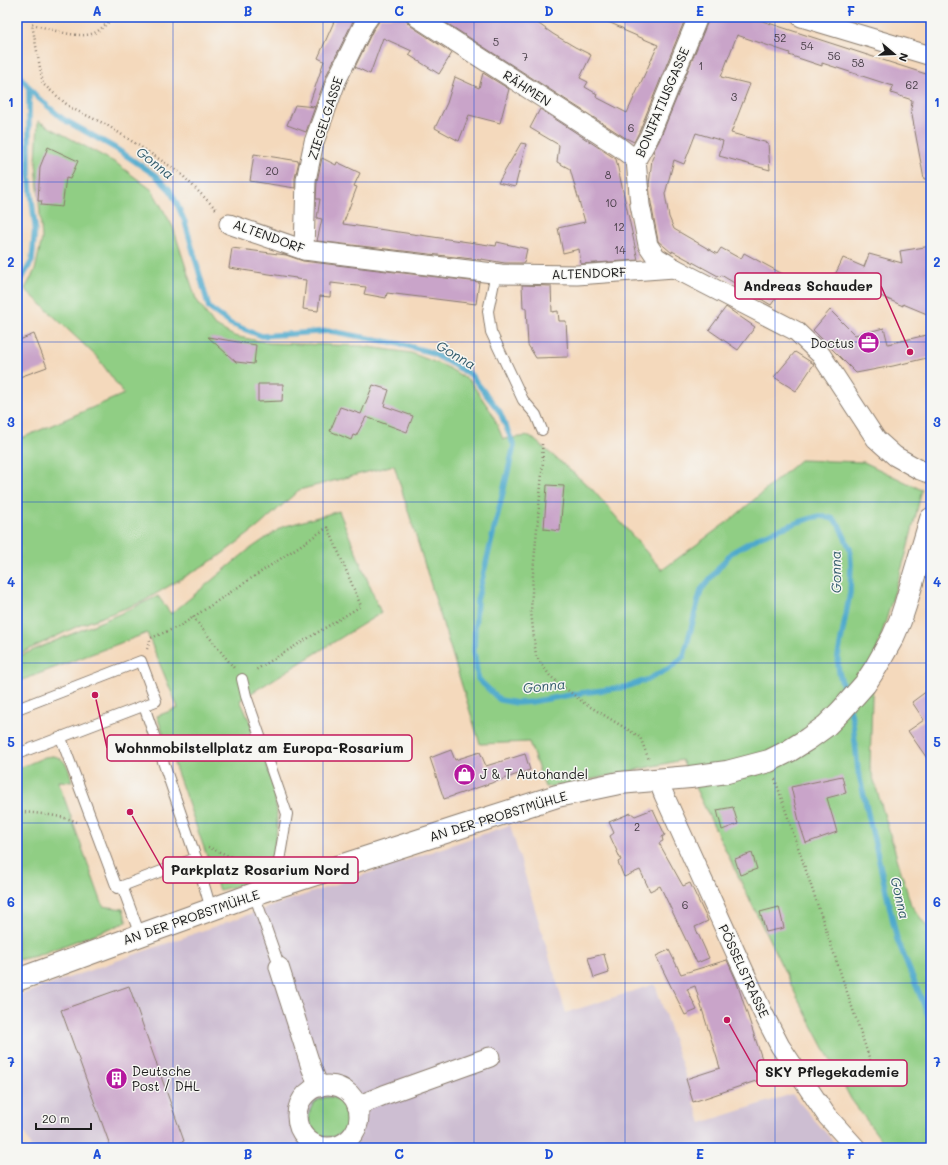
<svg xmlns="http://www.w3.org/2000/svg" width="948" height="1165" viewBox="0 0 948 1165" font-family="Mali,sans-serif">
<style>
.industrial{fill:#cdbed2}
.green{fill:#90ce84;stroke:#567550}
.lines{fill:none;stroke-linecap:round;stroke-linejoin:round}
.stream{stroke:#4ea9cc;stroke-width:5.5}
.building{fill:#c9a4c9}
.service-casing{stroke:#887a6c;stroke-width:12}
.minor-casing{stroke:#887a6c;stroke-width:21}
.tertiary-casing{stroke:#887a6c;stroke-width:24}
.path{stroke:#887a6c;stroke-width:2.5;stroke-dasharray:1 3;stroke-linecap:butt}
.service{stroke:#fff;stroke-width:10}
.minor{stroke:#fff;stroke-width:19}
.tertiary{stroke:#fff;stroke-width:22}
.grid{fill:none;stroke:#1d4ed8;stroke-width:1;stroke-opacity:0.55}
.labels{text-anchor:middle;stroke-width:3;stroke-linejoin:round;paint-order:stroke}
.number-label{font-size:11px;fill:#473e47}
.street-label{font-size:13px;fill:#1c1c1c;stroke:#f6f6f2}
.poi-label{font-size:13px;fill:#1c1c1c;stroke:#f6f6f2;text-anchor:start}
.water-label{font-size:14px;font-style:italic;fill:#325b6b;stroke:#f6f6f2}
.leader{fill:none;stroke:#c2185b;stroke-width:1.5}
.callout-dot{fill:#c2185b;stroke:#f6f6f2;stroke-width:1.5}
.callout{fill:#f6f6f2;stroke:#c2185b;stroke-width:1.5}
.callout-label{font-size:14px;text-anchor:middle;font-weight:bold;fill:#1c1c1c}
.neatline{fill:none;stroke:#1d4ed8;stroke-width:1.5}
.grid-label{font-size:13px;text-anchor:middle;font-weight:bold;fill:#1d4ed8}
</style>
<rect width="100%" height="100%" fill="#f6f6f2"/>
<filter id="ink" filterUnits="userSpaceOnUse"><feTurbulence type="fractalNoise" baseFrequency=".025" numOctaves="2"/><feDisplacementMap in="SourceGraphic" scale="8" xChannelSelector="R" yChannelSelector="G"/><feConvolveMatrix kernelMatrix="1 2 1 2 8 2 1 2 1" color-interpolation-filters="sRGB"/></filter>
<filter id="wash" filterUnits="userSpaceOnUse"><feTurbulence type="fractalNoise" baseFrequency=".012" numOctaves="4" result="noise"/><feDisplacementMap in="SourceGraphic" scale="16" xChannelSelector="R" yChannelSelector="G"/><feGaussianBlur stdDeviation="0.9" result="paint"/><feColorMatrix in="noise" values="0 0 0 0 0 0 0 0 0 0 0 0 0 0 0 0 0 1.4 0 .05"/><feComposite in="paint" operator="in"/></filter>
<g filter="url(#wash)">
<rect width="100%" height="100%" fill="#f4d9bc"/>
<polygon class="industrial" points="510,825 566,1013 655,984 701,1123 792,1094 839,1148 31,1148 17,1114 17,996 281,903"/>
<g class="green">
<polygon points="38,121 116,163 152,190 173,227 196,299 214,325 234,336 269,343 362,346 411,353 447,367 470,381 492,413 503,439 530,436 592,489 662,570 734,517 800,460 864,462 922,490 906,554 873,663 870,767 911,905 931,932 931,1145 924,1148 887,1148 851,1099 796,995 690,777 682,760 570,784 545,787 529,742 480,744 394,465 299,490 258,527 218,557 142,602 78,626 17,655 17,440 124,394 97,357 25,289 35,270 42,239 36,163"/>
<path d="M 339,511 L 381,613 L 240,700 C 256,735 277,782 277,822 C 277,839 271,856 272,873 L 245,884 L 219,890 L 157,716 L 178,708 L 147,633 L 17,682 L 17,657 L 124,612 L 158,596 L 171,614 L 247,551 L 282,527 Z"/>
<path d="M 53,756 C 66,757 70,771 72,782 L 58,781 L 103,906 L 123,909 L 127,922 L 36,956 L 17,960 L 17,769 L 45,757 Z"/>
<circle cx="329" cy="1117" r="20"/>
</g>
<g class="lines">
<g class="stream">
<path d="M 17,73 L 37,97 L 63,119 L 115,148 L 155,175 L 170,190 L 177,204 L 185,222 L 209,308 L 231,324 L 262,336 L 330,331 L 400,344 L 430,352 L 470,374 L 500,412 L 514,446 L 477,601 L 475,627 L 474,651 L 478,679 L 500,700 L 517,703 L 531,702 L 581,693 L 626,687 L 649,679 L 673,666 L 684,656 L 701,590 L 731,553 L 761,536 L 796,523 L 815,517 L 823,516 L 833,519 L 839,525 L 850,549 L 851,564 L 850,593 L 838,656 C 837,673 842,681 846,696"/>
<polyline points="17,284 19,283 32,261 35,227 29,174 29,87"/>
<polyline points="850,709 853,722 858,770 897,939 931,1022"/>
</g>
</g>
<g id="blocks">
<g class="building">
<polygon points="336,17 355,17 327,74 315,107 309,105 324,61 318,58"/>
<polygon points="380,17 406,17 407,22 411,26 452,53 439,74 409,55 412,51 383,38 370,74 355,67 373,30 378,23"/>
<polygon points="437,17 529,17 553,34 575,47 591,55 580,78 588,82 585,87 597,94 596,97 627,113 658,45 623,30 624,29 597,17 686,17 639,132 634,142 624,137"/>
<polygon points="709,17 750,17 929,75 931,83 931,179 924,179 911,110 912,100 891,93 893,86 822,63 822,66 789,55 790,53 737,35 721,77 750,84 731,133 768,143 770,170 719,156 723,141 696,133 684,164 674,160 665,194 669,217 674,229 717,254 721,248 741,259 744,253 790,278 771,305 721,275 720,277 672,251 672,253 658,241 651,203 649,185 652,159 655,153 653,152 659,141 708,21"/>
<polygon points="483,73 509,89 500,123 469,115 459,141 435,128 447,103 455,77 479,88"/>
<polygon points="295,105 315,107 306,132 287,125"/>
<polygon points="540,109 616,159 638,260 581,264 579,249 563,253 558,228 585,222 570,169 557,162 559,145 530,128"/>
<polygon points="521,143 526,144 515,187 498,183"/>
<polygon points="48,147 78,161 70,179 66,178 62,207 41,205 42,201 38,201 40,167"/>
<polygon points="254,154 299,161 295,178 295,188 250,181"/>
<polygon points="322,158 336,165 337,162 360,173 354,186 357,187 343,224 496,246 497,242 515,246 527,249 524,263 505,263 481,259 481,260 317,241 322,219 317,218 320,199 316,199 317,181"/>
<polygon points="931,246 931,306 927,314 903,304 903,306 874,293 875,292 835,275 843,258 864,267 869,254 902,263 900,251"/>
<polygon points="232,248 286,255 303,261 479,282 476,304 387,293 386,298 364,294 366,287 331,283 330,297 320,296 318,311 303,309 306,280 296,279 296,278 229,268"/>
<polygon points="522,285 551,286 552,312 558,311 559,321 566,321 568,357 536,358 528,345 526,308 523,308"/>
<polygon points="726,307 755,327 738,350 709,330"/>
<polygon points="830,310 855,335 884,328 888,344 931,334 931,357 893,366 856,373 813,330"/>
<polygon points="34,334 47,367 17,378 17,341"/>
<polygon points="208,337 256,345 254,364 236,362"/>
<polygon points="795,352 814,364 796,391 774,377"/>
<polygon points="258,384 283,384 282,401 258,402"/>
<polygon points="373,385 389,390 384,406 413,416 407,432 366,417 356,436 353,435 351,440 330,431 340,407 361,414"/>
<polygon points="547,485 564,486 560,531 544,529"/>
<polygon points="931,688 931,764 908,731 924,720 912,702"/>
<polygon points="451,750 455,760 480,752 486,766 525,754 530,770 444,799 430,758"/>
<polygon points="842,776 846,793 827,798 837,832 806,843 800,825 791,787"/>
<polygon points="733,807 738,824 722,830 717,810"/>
<polygon points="653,809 665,835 662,837 663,841 659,843 683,886 690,883 708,921 695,927 709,958 697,963 660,886 650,891 640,870 624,877 618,862 621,860 610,836 614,833 609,822 631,813 635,816"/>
<polygon points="752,853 757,869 740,875 735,859"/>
<polygon points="779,907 784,928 766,932 760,912"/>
<polygon points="669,950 681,974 727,960 736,980 768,1077 693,1102 686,1079 720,1068 695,986 687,989 697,1010 685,1015 656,956"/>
<polygon points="604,954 609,973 594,978 588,958"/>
<polygon points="129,986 184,1141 166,1148 111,1148 61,1010"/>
</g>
</g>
</g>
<g filter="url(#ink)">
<use href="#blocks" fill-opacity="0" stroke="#887a6c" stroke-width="1"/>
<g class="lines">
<defs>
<g id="service">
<polyline points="496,273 488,311 491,332 523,400 536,415 542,430"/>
<polyline points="242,679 246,696 287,814 279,861 284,875"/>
<polyline points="144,706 196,858 211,909"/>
<polyline points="17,709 141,661 156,701 17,754"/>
<polyline points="61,738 117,888 196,858"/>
<polyline points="122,886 140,935"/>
<polyline points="254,894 278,962 279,967"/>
</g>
<g id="minor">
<polyline points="417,17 619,147 636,160"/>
<polyline points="698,17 649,137 636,160 640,205 648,245 656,257 674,268 796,331 821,355 876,439 895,456 920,470 931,474"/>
<polyline points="801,17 931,56"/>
<polyline points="229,224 304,250 501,274 577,275 674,268"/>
<polyline points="304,250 306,180 314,142 337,79 364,24 369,17"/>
<polyline points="658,780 664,795 763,1013 780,1046 827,1116 856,1148"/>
<polyline points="279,967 311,1067 319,1087"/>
<circle cx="328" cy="1116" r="31"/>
<polyline points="357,1106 384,1095 490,1057"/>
</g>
<polyline id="tertiary" points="17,980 110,946 254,894 476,822 557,796 619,783 690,777 727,772 769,761 789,751 808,739 826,726 841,711 865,684 876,667 893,637 900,621 905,606 931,519"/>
</defs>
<use href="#service" class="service-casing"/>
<use href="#minor" class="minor-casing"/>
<use href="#tertiary" class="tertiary-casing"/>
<g class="path">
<path d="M 114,17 C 108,22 101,30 94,33 C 78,40 48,28 32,24 L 43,84 L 71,108 L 107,125 L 179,172 L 217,210"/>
<polyline points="542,444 543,462 533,573 531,612 536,656 550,676 584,703 640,737 649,760"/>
<polyline points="193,617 234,668"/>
<polyline points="147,649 151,638 180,626 328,527 361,606 254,671"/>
<polyline points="775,779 873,1069"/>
<path d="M 17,812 C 32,812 64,816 77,822"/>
<polyline points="208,847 262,870"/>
</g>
<use href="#service" class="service"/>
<use href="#minor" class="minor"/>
<use href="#tertiary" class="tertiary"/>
</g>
</g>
<path class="grid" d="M 173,17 L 173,1148M 323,17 L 323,1148M 474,17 L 474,1148M 625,17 L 625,1148M 775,17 L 775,1148M 17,182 L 931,182M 17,342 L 931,342M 17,502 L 931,502M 17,663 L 931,663M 17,823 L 931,823M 17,983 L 931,983"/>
<defs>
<symbol id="office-disc" viewBox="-11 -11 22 22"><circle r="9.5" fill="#b5179e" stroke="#f6f6f2"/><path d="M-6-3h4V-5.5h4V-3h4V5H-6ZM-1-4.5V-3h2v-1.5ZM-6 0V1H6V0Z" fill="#fff"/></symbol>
<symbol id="shop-disc" viewBox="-11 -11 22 22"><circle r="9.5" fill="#b5179e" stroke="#f6f6f2"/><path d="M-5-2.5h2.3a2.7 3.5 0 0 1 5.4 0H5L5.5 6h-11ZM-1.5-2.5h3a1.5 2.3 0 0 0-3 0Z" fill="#fff"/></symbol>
<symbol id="building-disc" viewBox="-11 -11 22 22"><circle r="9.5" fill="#b5179e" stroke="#f6f6f2"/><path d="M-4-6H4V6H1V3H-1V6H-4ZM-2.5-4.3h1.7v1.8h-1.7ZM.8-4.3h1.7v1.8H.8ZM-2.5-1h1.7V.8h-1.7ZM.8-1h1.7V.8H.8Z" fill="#fff"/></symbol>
</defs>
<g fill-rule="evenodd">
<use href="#office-disc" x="856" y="330" width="25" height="25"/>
<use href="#shop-disc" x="452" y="762" width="25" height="25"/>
<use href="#building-disc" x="104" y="1066" width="25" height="25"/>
</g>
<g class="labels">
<g class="number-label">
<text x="780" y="42">52</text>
<text x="496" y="46">5</text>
<text x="807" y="50">54</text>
<text x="834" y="60">56</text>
<text x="525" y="61">7</text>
<text x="858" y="67">58</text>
<text x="701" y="70">1</text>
<text x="912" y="89">62</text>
<text x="734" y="101">3</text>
<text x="631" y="132">6</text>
<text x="272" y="175">20</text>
<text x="608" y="179">8</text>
<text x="611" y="207">10</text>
<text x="619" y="231">12</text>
<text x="620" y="254">14</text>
<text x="637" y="831">2</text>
<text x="685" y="909">6</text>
</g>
<g class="street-label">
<text transform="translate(527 88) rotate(33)" y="5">RÄHMEN</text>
<text transform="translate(662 102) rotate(-67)" y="5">BONIFATIUSGASSE</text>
<text transform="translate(325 118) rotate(-72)" y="5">ZIEGELGASSE</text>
<text transform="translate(269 236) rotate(20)" y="5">ALTENDORF</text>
<text transform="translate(589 273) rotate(-2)" y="5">ALTENDORF</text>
<text transform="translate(498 816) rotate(-17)" y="5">AN DER PROBSTMÜHLE</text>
<text transform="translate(191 917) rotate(-19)" y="5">AN DER PROBSTMÜHLE</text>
<text transform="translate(744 971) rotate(65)" y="5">PÖSSELSTRASSE</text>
</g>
<g class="poi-label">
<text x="854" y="348" text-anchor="end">Doctus</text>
<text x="480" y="779">J &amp; T Autohandel</text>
<text x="132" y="1076">Deutsche<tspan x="132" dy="15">Post / DHL</tspan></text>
</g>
<g class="water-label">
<text transform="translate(155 163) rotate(38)" y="5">Gonna</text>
<text transform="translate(456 355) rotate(30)" y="5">Gonna</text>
<text transform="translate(836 572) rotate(-91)" y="5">Gonna</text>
<text transform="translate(544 686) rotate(-6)" y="5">Gonna</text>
<text transform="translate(900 898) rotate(77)" y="5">Gonna</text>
</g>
</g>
<path class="leader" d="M910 352L881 286M95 695L107 748M130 812L163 870M727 1020L757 1073"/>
<g class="callout-dot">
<circle cx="910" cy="352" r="4"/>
<circle cx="95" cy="695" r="4"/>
<circle cx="130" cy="812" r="4"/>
<circle cx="727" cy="1020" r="4"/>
</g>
<g class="callout">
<rect x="735" y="273" width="146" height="26" rx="4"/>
<rect x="107" y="735" width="305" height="26" rx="4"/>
<rect x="163" y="857" width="195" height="26" rx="4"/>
<rect x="757" y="1060" width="150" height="26" rx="4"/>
</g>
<g class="callout-label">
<text x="808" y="291">Andreas Schauder</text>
<text x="259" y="753">Wohnmobilstellplatz am Europa-Rosarium</text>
<text x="260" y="875">Parkplatz Rosarium Nord</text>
<text x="832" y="1077">SKY Pflegekademie</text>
</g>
<rect width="948" height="1165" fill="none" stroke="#f6f6f2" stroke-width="44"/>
<g transform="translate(894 54) rotate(109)" stroke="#f6f6f2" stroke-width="3" paint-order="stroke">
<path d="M0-3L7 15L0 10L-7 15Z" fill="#1c1c1c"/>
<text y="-6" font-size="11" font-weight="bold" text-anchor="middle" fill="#1c1c1c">N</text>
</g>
<path d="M36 1123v6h55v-6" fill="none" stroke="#1c1c1c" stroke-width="2"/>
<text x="42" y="1123" font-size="12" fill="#1c1c1c" stroke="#f6f6f2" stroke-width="3" paint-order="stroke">20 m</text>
<rect x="22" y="22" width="904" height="1121" class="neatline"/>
<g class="grid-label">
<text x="97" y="16">A</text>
<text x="248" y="16">B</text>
<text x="399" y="16">C</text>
<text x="549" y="16">D</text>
<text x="700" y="16">E</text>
<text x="851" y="16">F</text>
<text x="11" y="107">1</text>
<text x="937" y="107">1</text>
<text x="11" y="267">2</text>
<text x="937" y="267">2</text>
<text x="11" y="427">3</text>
<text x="937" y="427">3</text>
<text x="11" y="587">4</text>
<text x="937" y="587">4</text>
<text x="11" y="747">5</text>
<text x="937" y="747">5</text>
<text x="11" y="907">6</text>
<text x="937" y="907">6</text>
<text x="11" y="1067">7</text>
<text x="937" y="1067">7</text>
<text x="97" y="1159">A</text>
<text x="248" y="1159">B</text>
<text x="399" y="1159">C</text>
<text x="549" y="1159">D</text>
<text x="700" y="1159">E</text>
<text x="851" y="1159">F</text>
</g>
</svg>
